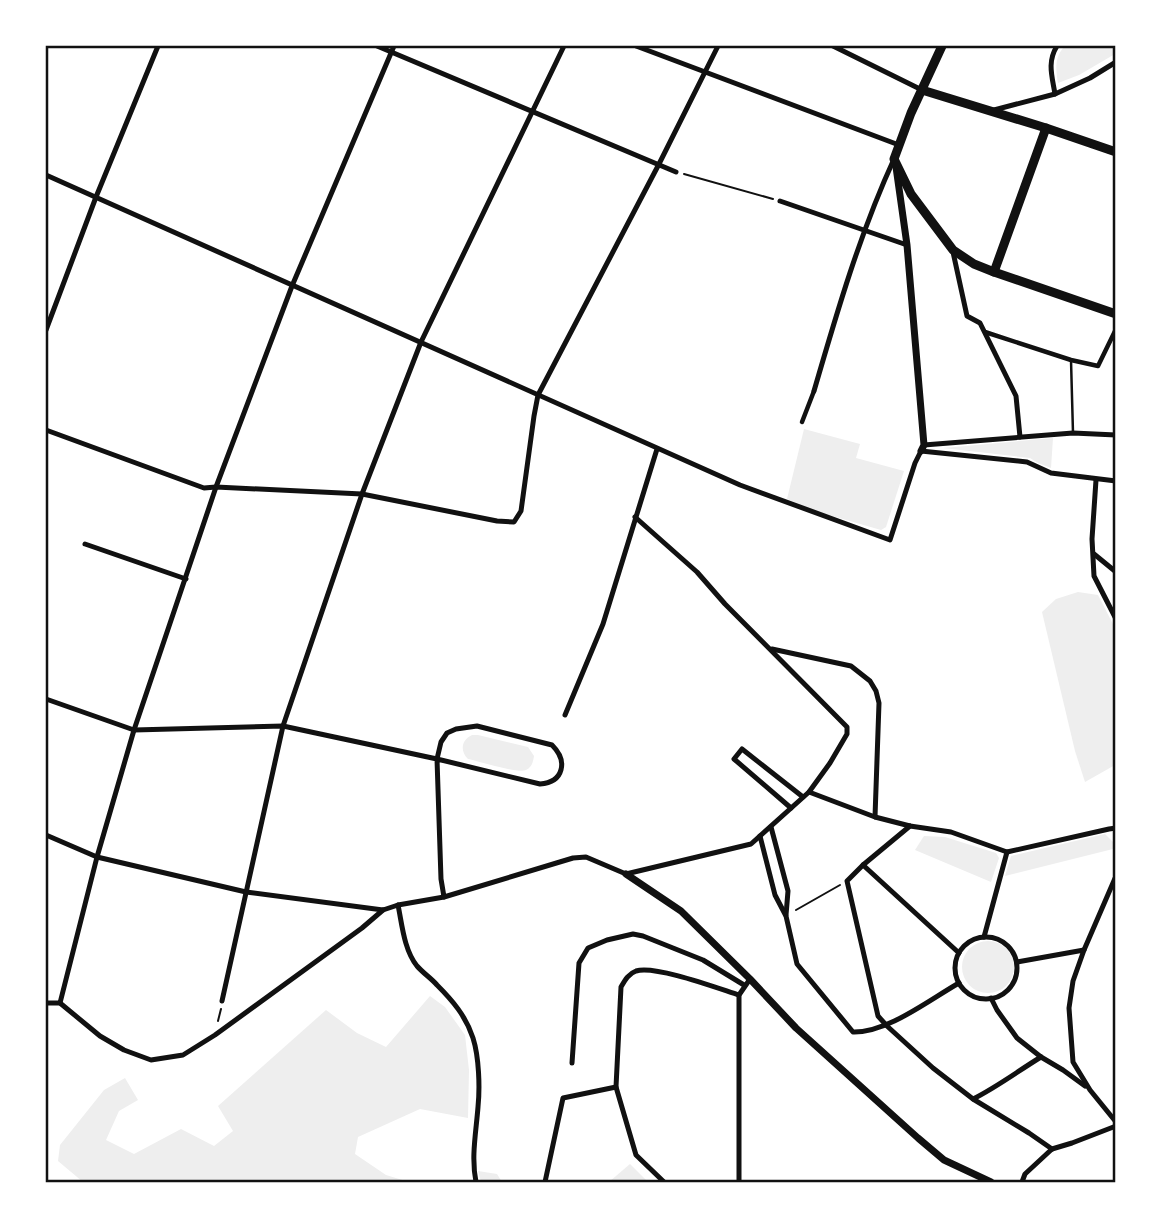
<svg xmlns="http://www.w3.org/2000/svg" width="1161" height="1228" viewBox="0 0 1161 1228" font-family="'Sofia Sans Condensed',sans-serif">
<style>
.green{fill:#eee}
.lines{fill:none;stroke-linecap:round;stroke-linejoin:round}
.path{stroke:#111;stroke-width:2}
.service{stroke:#111;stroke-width:2.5}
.pedestrian{stroke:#111;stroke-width:4.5}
.minor{stroke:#111;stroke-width:5}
.tertiary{stroke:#111;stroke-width:7}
.primary{stroke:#111;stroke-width:9}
.neatline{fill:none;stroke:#111;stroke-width:2.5}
</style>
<rect width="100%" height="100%" fill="#fff"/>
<g class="green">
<path d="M 1065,46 L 1109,46 L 1115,50 L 1115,54 L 1079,75 L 1058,83 C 1056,69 1054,57 1065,46 Z"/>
<polygon points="804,429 860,444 856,458 904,471 886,527 881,530 815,511 787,499"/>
<polygon points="1053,438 1051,468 1038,463 1030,458 943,448"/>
<polygon points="1078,592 1098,595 1115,628 1115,765 1085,782 1075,751 1042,612 1056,599"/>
<path d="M 472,735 L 478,735 L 528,747 L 534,756 C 533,762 532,767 526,770 C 518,774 479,761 468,759 C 460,751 461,740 472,735 Z"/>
<polygon points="1105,834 1114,843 1113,849 1005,876 1011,856"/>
<polygon points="924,836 945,837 996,853 999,858 991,882 915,850"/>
<circle cx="988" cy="967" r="26"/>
<polygon points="430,996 445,1007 465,1035 469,1070 468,1118 420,1109 358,1137 355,1154 386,1175 409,1182 83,1182 58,1161 60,1145 104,1090 125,1078 138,1100 119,1111 106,1140 134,1154 181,1129 214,1146 233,1131 218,1106 326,1010 357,1033 386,1047"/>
<polygon points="630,1164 648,1182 609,1182"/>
<polygon points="478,1171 497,1174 502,1182 481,1182"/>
</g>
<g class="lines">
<g class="path">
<polyline points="684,174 773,199"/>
<polyline points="796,910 840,885"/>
<polyline points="218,1021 221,1009"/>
</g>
<polyline class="service" points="1071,360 1073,433"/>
<g class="pedestrian">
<polyline points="985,332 1071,360 1098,366 1116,329"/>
<polyline points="802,422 814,391"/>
</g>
<g class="minor">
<polyline points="377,46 676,172"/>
<polyline points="636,46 899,145"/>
<polyline points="833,46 922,90"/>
<path d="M 1055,94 C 1052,76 1047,62 1057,46"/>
<polyline points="994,110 1055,94 1090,78 1116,62"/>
<polyline points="46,175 740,485 890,540 915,463 921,451 1027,462 1051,473 1116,481"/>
<polyline points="780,201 907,245"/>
<polyline points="953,252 967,316 980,323 1016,396 1020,437"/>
<polyline points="46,330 96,197 158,46"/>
<path d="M 814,391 C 837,312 860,233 894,159"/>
<polyline points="46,430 204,488 216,487 362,494 497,521 514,522 521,511 534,416 538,395 659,164 718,46"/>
<polyline points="924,445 1073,433 1116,435"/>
<polyline points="1096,480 1092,539 1094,576 1116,619"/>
<polyline points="85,544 186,579"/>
<polyline points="1094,554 1116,572"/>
<polyline points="772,649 851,666 870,681 876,691 879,703 875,817"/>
<path d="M 46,699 L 134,730 L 283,726 L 437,759 L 540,784 C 564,782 568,761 552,745 L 477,726 L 456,729 L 447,733 L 441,742 L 437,759 L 441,879 L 444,897"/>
<polyline points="565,715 603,624 657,449"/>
<polyline points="809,792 875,817 910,826 951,832 1007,852 1109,829 1116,828"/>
<polyline points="791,808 734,759 742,749 803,797"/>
<polyline points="910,826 863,865 847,881 878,1016 887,1026 933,1068 973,1099 1029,1133 1052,1149"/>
<polyline points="771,827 788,891 786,915"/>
<polyline points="46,835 97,857 246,892 383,910 398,905 444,897 573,858 586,857 626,874 751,844 809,792 830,763 847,734 847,727 725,604 697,572 635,517"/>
<path d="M 760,836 L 775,895 L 786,916 L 797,964 L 853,1032 C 887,1033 929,1000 959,983"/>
<polyline points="863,865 959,953"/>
<polyline points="1116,876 1084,950 1073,981 1069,1008 1073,1062 1090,1090 1116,1122"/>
<path d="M 398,905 C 402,924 404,950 417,966 C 423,973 431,978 437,985 C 452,1000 466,1016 473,1038 C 479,1057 480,1087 478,1107 C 476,1133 471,1157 476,1182"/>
<polyline points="984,937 1007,852"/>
<circle cx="986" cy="968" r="31"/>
<polyline points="1017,962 1084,950"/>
<polyline points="991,998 997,1010 1017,1038 1041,1057 1063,1070 1085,1086"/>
<polyline points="222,1001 283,726 362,494 421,342 564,46"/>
<polyline points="46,1003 60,1003 100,1036 124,1050 151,1060 183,1055 215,1035 362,928 383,910"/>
<polyline points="60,1003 97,857 134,730 216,487 292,286 394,46"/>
<polyline points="572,1063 579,963 588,948 607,940 633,934 643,936 703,960 744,985"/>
<path d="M 973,1099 C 997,1087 1018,1071 1041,1057"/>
<polyline points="545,1182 563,1098 616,1087"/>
<path d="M 664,1182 L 636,1155 L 616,1087 L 621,987 C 625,980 628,974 636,971 C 655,965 717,988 739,995"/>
<polyline points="739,1182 739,995 750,979"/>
<polyline points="1022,1182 1025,1174 1052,1149 1072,1143 1116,1126"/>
</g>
<g class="tertiary">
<polyline points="896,167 907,245 924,445 921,451"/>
<polyline points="626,874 681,911 750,979 796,1028 918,1138 944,1160 991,1182"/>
</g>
<g class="primary">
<polyline points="942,46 911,113 894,159 911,194 953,250 974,264 994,272 1116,314"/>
<polyline points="922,90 1046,128 1116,152"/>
<polyline points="994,272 1046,128"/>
</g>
</g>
<rect width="1161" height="1228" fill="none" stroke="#ffffff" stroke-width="94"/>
<rect x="47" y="47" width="1067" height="1134" class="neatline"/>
</svg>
